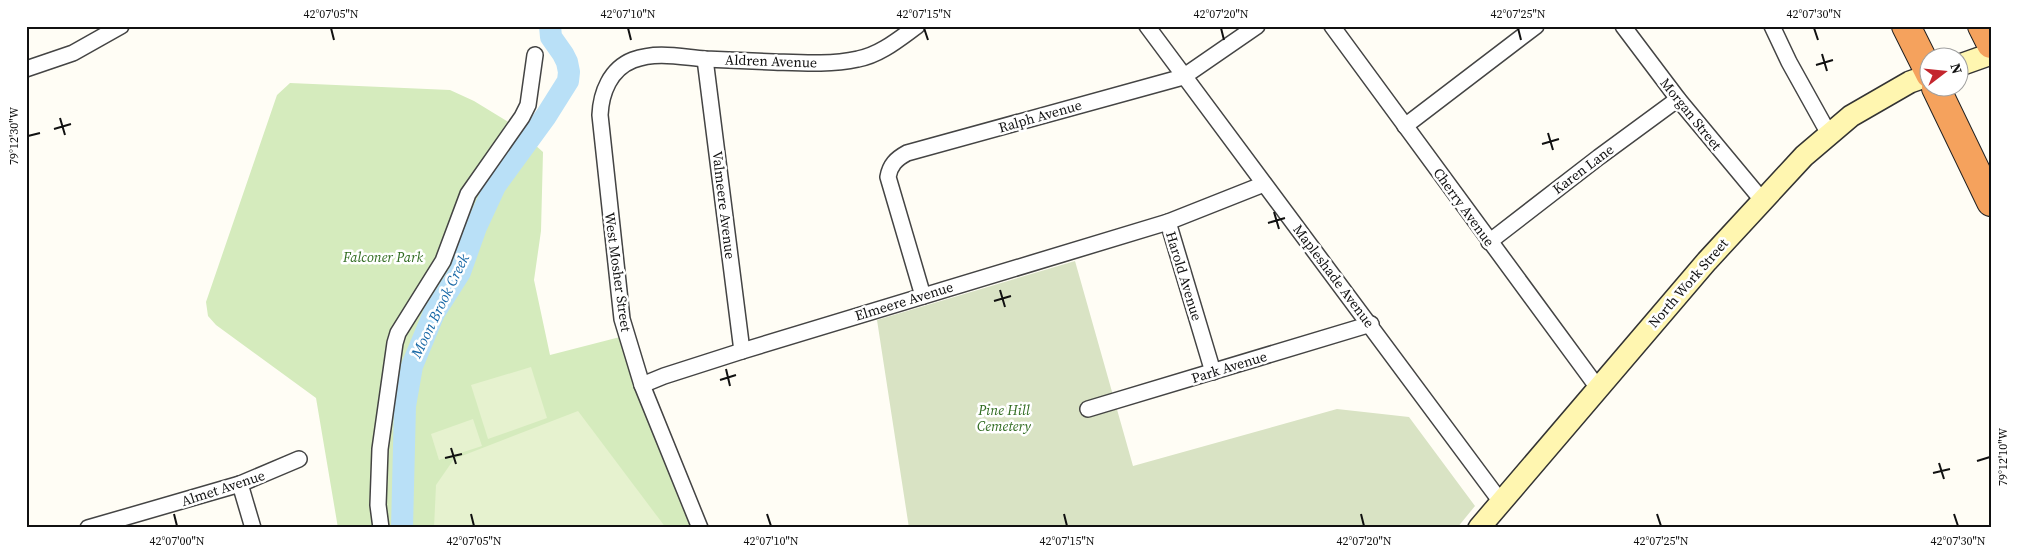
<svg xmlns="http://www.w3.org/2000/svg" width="2017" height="554" viewBox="0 0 2017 554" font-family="'Source Serif 4',serif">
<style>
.green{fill:#d5ebbd}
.cemetery{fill:#d9e3c4}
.pitch{fill:#e6f2cf}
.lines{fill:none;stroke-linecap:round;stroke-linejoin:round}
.river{stroke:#b9e0f7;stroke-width:22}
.street-casing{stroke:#444;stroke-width:18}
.secondary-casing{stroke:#333;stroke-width:24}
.highway-casing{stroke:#222;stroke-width:30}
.street{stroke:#fff;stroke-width:15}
.secondary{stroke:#fff6b0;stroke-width:21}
.highway{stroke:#f5a25d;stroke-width:28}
.ticks{fill:none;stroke:#111;stroke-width:2}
.labels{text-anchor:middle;stroke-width:5;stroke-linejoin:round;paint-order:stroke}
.street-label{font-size:14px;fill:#111;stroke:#fff}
.park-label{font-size:14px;font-style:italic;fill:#2f6b1f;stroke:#fff}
.water-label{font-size:15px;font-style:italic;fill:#1768a6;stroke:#fff}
.neatline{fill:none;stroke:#111;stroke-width:2}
.ticks-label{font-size:12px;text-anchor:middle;fill:#111}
</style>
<rect width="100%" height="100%" fill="#fffdf5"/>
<polygon class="green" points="290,83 450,90 474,101 510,123 543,152 541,231 534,280 550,355 620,337 691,528 338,528 316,398 216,325 208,316 206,302 277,95"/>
<polygon class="cemetery" points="1075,261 1133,466 1337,409 1409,417 1475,506 1457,528 909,528 877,320"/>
<g class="pitch">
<polygon points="531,367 547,418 488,439 471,385"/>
<polygon points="578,411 666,528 434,528 436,485 454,459"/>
<polygon points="473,419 482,446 439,460 431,434"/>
</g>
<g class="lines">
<polyline class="river" points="402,528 405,406 412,366 434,313 460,272 476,227 495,186 546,116 568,81 569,72 567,62 563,54 551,37 550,26"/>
<defs>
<g id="street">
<polyline points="1147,26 1501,502"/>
<polyline points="1332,26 1598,388"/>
<polyline points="1623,26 1678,99 1762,200"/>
<polyline points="1772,26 1789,62 1829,134"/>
<polyline points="705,59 742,351"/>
<polyline points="26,69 73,53 121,26"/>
<polyline points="1405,126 1536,26"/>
<polyline points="1168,222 1213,372"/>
<polyline points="1489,242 1599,157 1678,99"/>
<path d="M 923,296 L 888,177 C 890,165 896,159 907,153 L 1183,77 L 1257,26"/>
<polyline points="642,385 664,376 742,351 1168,222 1264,184"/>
<polyline points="1088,409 1371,324"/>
<polyline points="240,484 253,528"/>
<polyline points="88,528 240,484 299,459"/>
<polyline points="381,528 378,505 380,449 395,343 398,333 443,261 468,194 522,117 528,105 535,55"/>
<path d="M 700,528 L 642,385 L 622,319 L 600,115 C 601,93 610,69 633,60 C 657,51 681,57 705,59 C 728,60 751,61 774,62 C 802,63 830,65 858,59 C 880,55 899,39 917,26"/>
</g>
<g id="secondary">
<polyline points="1960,65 1991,54"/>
<polyline points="1479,528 1707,261 1804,156 1851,116 1910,82 1930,75"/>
</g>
<g id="highway">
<polyline points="1906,26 1930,74"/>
<polyline points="1982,26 1991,44"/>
<polyline points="1936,88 1991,202"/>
</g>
</defs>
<use href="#street" class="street-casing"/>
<use href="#secondary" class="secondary-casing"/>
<use href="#highway" class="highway-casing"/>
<use href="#street" class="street"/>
<use href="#secondary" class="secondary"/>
<use href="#highway" class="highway"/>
</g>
<path class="ticks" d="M 331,28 L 334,40M 628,28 L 631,40M 924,28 L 928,40M 1221,28 L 1224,40M 1518,28 L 1521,40M 1814,28 L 1818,40M 1822,54 L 1827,71M 1816,65 L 1833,60M 60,118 L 65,135M 54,129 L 71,124M 1548,133 L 1553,150M 28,136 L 40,133M 1542,144 L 1559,139M 1274,212 L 1279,229M 1268,223 L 1285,218M 1000,290 L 1005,307M 994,301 L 1011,296M 726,369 L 730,386M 720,380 L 736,375M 451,448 L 456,464M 445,458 L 462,454M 1977,461 L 1990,457M 1939,463 L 1944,479M 1933,473 L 1950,469M 174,514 L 177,526M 471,514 L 474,526M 767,514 L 771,526M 1064,514 L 1067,526M 1361,514 L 1364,526M 1657,514 L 1661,526M 1954,514 L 1958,526"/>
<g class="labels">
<g class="street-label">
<text transform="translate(771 61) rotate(2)" y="5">Aldren Avenue</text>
<text transform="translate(1691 114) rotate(51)" y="5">Morgan Street</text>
<text transform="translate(1040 116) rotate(-16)" y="5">Ralph Avenue</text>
<text transform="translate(1583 169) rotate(-37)" y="5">Karen Lane</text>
<text transform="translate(724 205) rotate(83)" y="5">Valmeere Avenue</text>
<text transform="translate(1464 207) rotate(54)" y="5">Cherry Avenue</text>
<text transform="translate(618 272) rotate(82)" y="5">West Mosher Street</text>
<text transform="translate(1184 276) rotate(73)" y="5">Harold Avenue</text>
<text transform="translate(1334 276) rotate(53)" y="5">Mapleshade Avenue</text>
<text transform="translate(1688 283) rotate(-49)" y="5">North Work Street</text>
<text transform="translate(904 301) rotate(-17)" y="5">Elmeere Avenue</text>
<text transform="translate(1229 367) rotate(-17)" y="5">Park Avenue</text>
<text transform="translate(223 488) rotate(-18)" y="5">Almet Avenue</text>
</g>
<g class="park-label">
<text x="383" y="262">Falconer Park</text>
<text x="1004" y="415">Pine Hill<tspan x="1004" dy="16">Cemetery</tspan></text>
</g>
<g class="water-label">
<text transform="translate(440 306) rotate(-64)" y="5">Moon Brook Creek</text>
</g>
</g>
<rect width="2017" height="554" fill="none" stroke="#ffffff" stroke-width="55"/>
<g transform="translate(1944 72) rotate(74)"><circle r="24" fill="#ffffff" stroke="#a0a0a0"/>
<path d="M0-4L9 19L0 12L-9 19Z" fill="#c4262e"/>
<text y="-8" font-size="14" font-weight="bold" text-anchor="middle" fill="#111111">N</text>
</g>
<rect x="28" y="28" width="1962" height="498" class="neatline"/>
<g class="ticks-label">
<text x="331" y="18">42°07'05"N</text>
<text x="628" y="18">42°07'10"N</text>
<text x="924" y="18">42°07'15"N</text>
<text x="1221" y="18">42°07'20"N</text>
<text x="1518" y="18">42°07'25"N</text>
<text x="1814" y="18">42°07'30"N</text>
<text transform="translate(14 136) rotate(-90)" y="4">79°12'30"W</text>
<text transform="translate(2003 457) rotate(-90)" y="4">79°12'10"W</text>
<text x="177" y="545">42°07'00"N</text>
<text x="474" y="545">42°07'05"N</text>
<text x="771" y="545">42°07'10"N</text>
<text x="1067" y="545">42°07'15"N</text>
<text x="1364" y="545">42°07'20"N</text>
<text x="1661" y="545">42°07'25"N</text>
<text x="1958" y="545">42°07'30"N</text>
</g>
</svg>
